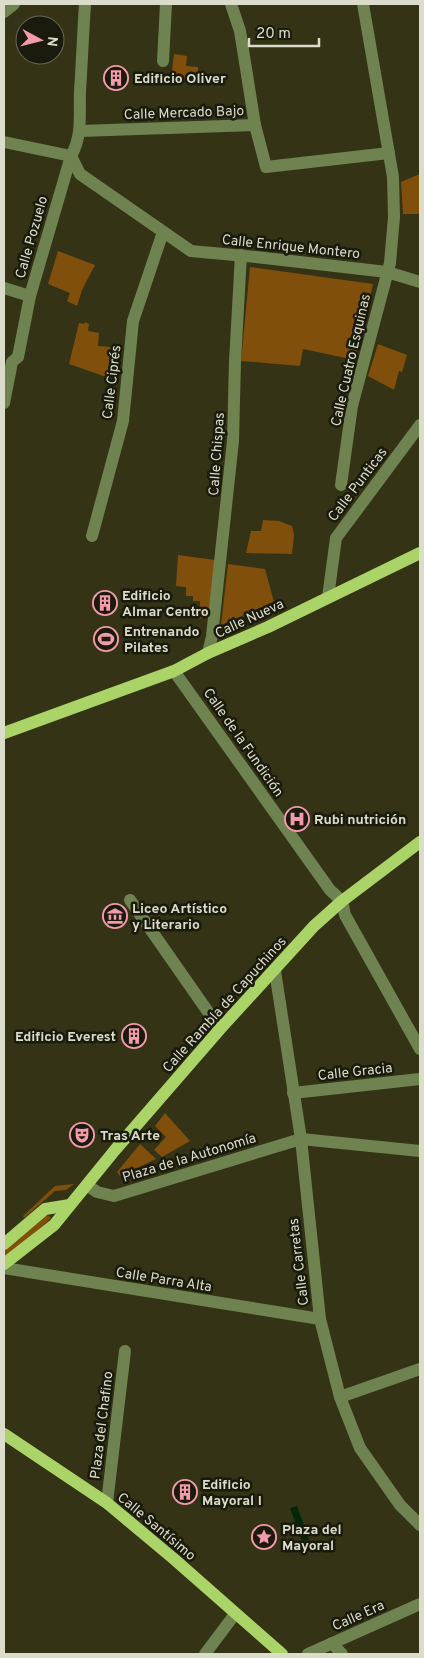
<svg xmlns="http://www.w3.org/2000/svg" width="424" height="1658" viewBox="0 0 424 1658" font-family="Overpass,sans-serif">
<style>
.green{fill:#804f0c}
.water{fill:#022709}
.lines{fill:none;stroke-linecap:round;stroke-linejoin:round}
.minor{stroke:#6e8350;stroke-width:12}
.major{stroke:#aad467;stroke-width:12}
.labels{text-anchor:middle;stroke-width:5;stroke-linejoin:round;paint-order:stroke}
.poi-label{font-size:14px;font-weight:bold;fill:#dcdcca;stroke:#1a1a0d;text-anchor:start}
.street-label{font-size:14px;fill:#dcdcca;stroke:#1a1a0d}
</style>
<rect width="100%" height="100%" fill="#343315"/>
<g class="green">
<polygon points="174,54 187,56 186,66 198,67 198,78 195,80 171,79"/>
<polygon points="420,174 420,214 403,214 401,182"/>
<polygon points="58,251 95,265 82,290 77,306 67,301 70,293 48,284"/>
<polygon points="250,267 373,284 355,360 303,349 300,366 241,361"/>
<polygon points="85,322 89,324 88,331 99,333 98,346 123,348 109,378 69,364 79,323 84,324"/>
<polygon points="378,344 407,355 402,372 399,371 394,390 368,376"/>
<polygon points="263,520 279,521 292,526 294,535 292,554 246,553 251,531 261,531"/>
<polygon points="178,555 215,560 209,615 199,619 200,601 193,601 193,596 186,596 186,587 176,586"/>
<polygon points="228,564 265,569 274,602 221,625"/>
<polygon points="165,1113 190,1141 162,1157 154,1150 166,1137 155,1126"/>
<polygon points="140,1144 156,1159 120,1176 117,1172"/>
<polygon points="74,1184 66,1190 55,1191 24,1218 23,1216 55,1186"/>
<polygon points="48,1215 51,1218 45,1224 4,1258 4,1249 44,1217"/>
</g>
<polygon class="water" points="297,1506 309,1539 302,1541 290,1508"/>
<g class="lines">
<g class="minor">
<polyline points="231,4 240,31 255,125 266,167 389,153"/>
<polyline points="4,12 14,4"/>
<polyline points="163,61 166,4"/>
<polyline points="80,131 255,125"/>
<polyline points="4,142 71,156 80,174 191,251 256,257 387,272 420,282"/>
<polyline points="4,288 30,296"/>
<path d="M 4,403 L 12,362 L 18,357 L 30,296 L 71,156 C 83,135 79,114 80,91 C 82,62 83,33 85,4"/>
<polyline points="341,485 352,406 390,263 394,217 393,177 363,4"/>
<polyline points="92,536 123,421 133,321 163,232"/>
<polyline points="328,597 336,538 420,425"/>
<polyline points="208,653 212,636 233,441 235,361 241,255"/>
<polyline points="174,671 330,890 342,901 345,915 420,1049"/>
<polyline points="130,900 220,1029"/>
<polyline points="275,971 301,1139 320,1319 340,1397 360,1448 400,1505 420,1525"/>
<polyline points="293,1093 420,1079"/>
<polyline points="87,1185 97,1192 114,1196 301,1139 420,1151"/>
<polyline points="4,1268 320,1319"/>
<polyline points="340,1397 420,1369"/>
<polyline points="107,1503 125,1351"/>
<polyline points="332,1643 342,1654"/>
<polyline points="205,1654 235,1614"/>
<polyline points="308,1654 420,1604"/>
</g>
<g class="major">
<polyline points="4,733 174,671 208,653 268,627 420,553"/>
<polyline points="4,1244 45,1209 70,1205"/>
<polyline points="4,1264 54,1225 115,1150 220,1029 314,926 342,901 420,842"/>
<polyline points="4,1434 107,1503 174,1559 282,1654"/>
</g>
</g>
<defs>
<symbol id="building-ring" viewBox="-11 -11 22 22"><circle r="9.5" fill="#1a1a0d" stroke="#f39aab" stroke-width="1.5"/><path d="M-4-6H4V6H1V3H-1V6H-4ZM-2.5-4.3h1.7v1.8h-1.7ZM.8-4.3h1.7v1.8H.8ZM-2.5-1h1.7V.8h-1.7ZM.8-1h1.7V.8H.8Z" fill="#f39aab"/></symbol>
<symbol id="stadium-ring" viewBox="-11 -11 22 22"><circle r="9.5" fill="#1a1a0d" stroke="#f39aab" stroke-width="1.5"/><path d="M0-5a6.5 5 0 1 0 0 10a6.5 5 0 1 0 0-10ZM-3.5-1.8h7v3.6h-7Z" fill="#f39aab"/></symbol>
<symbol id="hospital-ring" viewBox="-11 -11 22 22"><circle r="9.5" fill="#1a1a0d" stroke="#f39aab" stroke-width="1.5"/><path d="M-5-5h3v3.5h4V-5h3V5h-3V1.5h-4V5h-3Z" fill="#f39aab"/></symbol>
<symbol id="museum-ring" viewBox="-11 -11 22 22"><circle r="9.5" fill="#1a1a0d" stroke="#f39aab" stroke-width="1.5"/><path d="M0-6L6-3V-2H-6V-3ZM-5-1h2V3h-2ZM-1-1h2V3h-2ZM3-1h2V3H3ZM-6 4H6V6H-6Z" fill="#f39aab"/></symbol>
<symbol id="theatre-ring" viewBox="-11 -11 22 22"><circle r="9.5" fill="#1a1a0d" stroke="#f39aab" stroke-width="1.5"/><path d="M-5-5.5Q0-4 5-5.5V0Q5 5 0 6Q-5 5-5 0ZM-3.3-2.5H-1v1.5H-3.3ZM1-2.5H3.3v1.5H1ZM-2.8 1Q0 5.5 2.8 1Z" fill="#f39aab"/></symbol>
<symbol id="sight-ring" viewBox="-11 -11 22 22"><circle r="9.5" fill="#1a1a0d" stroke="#f39aab" stroke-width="1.5"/><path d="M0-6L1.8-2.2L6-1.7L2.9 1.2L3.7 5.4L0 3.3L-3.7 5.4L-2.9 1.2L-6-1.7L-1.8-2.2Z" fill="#f39aab"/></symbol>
</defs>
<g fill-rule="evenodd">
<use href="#building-ring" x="102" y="64" width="28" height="28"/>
<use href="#building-ring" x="91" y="589" width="28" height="28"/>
<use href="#stadium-ring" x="92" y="625" width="28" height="28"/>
<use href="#hospital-ring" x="283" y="805" width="28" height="28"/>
<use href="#museum-ring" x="101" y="902" width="28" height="28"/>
<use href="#building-ring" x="120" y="1022" width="28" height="28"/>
<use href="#theatre-ring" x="68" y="1121" width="28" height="28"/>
<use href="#building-ring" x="171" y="1478" width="28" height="28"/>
<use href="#sight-ring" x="250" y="1523" width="28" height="28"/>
</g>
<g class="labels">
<g class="poi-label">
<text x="134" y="83">Edificio Oliver</text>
<text x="122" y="600">Edificio<tspan x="122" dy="16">Almar Centro</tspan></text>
<text x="124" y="636">Entrenando<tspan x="124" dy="16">Pilates</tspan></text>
<text x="314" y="824">Rubi nutrición</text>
<text x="132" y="913">Liceo Artístico<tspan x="132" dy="16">y Literario</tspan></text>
<text x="116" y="1041" text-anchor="end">Edificio Everest</text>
<text x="100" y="1140">Tras Arte</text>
<text x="202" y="1489">Edificio<tspan x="202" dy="16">Mayoral I</tspan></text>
<text x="282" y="1534">Plaza del<tspan x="282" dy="16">Mayoral</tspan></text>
</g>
<g class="street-label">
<text transform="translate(184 112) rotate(-2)" y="5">Calle Mercado Bajo</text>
<text transform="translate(31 237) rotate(-74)" y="5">Calle Pozuelo</text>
<text transform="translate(291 246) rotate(6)" y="5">Calle Enrique Montero</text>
<text transform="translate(350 360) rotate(-77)" y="5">Calle Cuatro Esquinas</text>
<text transform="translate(111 382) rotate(-83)" y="5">Calle Ciprés</text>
<text transform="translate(216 454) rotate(-86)" y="5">Calle Chispas</text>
<text transform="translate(357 484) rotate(-53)" y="5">Calle Punticas</text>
<text transform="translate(249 618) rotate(-25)" y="5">Calle Nueva</text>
<text transform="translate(244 742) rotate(55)" y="5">Calle de la Fundición</text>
<text transform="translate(224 1004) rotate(-48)" y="5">Calle Rambla de Capuchinos</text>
<text transform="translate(355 1071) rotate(-6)" y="5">Calle Gracia</text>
<text transform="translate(189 1157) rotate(-17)" y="5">Plaza de la Autonomía</text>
<text transform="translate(298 1262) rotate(-97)" y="5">Calle Carretas</text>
<text transform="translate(164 1279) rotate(9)" y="5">Calle Parra Alta</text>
<text transform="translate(101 1425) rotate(-83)" y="5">Plaza del Chafino</text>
<text transform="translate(157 1526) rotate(40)" y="5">Calle Santísimo</text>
<text transform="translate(358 1615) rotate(-24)" y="5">Calle Era</text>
</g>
</g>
<rect width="424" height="1658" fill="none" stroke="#dcdcca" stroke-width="10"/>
<g transform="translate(40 40) rotate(97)"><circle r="24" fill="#1a1a0d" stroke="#686859"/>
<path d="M0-4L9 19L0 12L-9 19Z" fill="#f39aab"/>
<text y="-8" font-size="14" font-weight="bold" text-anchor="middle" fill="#dcdcca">N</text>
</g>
<path d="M249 38v8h70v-8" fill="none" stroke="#dcdcca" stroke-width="2.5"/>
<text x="256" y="38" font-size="15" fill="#dcdcca" stroke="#1a1a0d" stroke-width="4" paint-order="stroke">20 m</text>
</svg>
